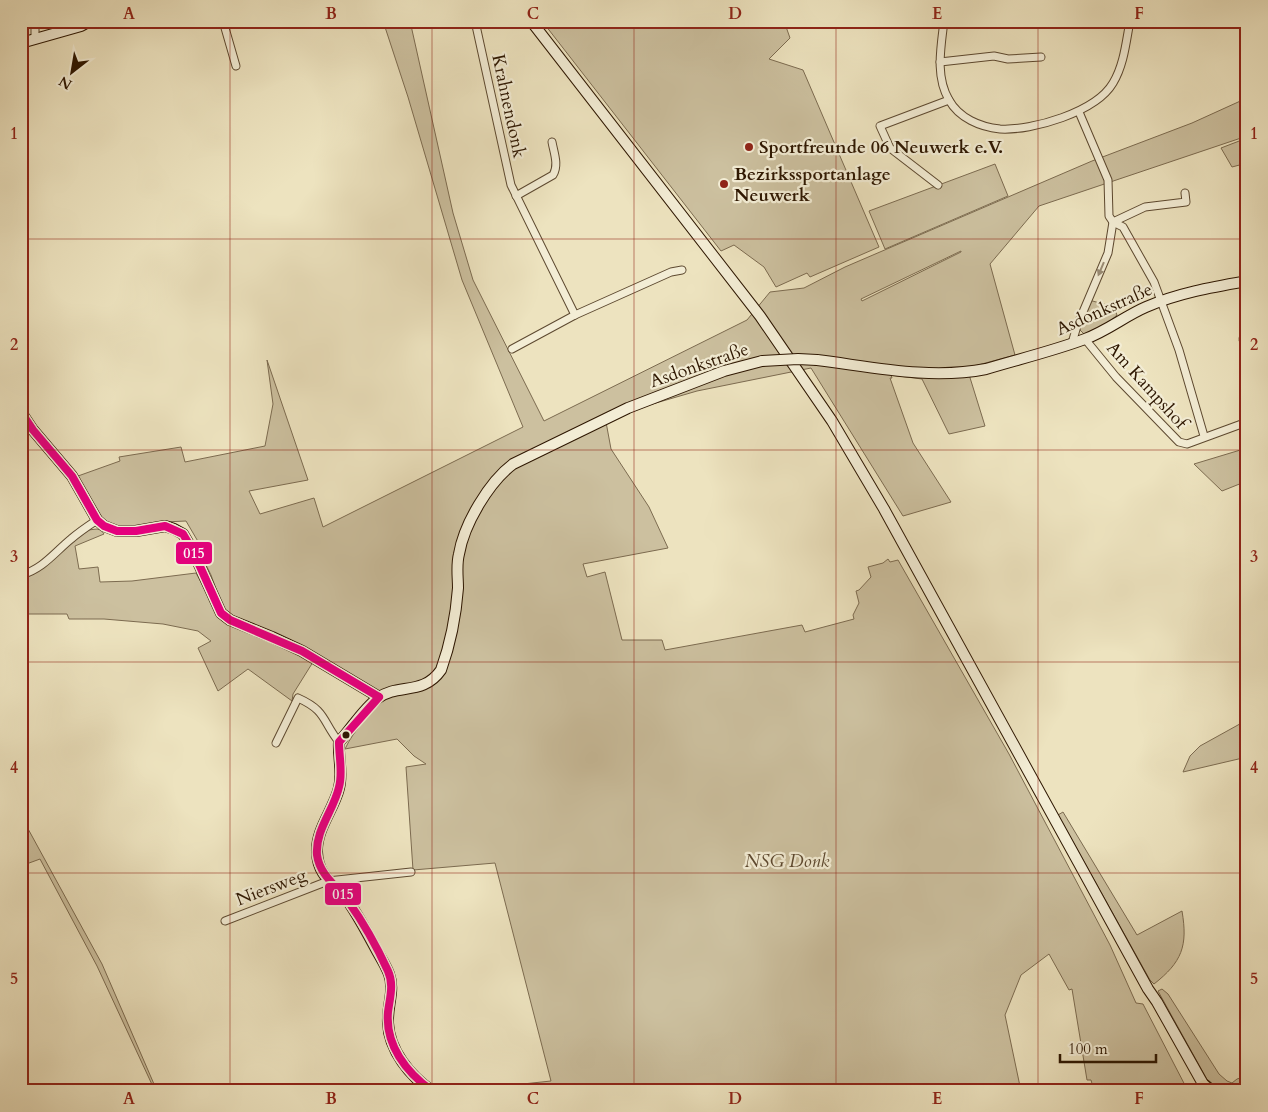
<svg xmlns="http://www.w3.org/2000/svg" width="1268" height="1112" viewBox="0 0 1268 1112" font-family="Cardo,serif">
<style>
.green{fill:#ccc09f;stroke:#7c6b50;fill-rule:evenodd}
.lines{fill:none;stroke-linecap:round;stroke-linejoin:round}
.street-casing{stroke:#5d4930;stroke-width:9}
.secondary-casing{stroke:#2d1600;stroke-width:12}
.highway-casing{stroke:#2d1600;stroke-width:15}
.street{stroke:#f3edd5;stroke-width:7}
.secondary{stroke:#f3edd5;stroke-width:10}
.highway{stroke:#ede3bf;stroke-width:12}
.secondary-bridge-casing{stroke:#2d1600;stroke-width:12;stroke-linecap:butt}
.secondary-bridge{stroke:#f3edd5;stroke-width:10}
.bus-1-casing{stroke:#f3edd5;stroke-width:11}
.bus-1{stroke:#e5007d;stroke-width:8}
.oneway{fill:#9a8c75}
.grid{fill:none;stroke:#8f2418;stroke-width:1;stroke-opacity:0.55}
.poi-dot{fill:#8f2418;stroke:#f3edd5;stroke-width:2}
.bus-dot{fill:#2d1600;stroke:#f3edd5;stroke-width:2}
.labels{text-anchor:middle;stroke-width:4.5;stroke-linejoin:round;paint-order:stroke}
.street-label{font-size:18px;fill:#2d1600;stroke:#f3edd5}
.poi-label{font-size:18px;font-weight:bold;fill:#2d1600;stroke:#f3edd5;text-anchor:start}
.park-label{font-size:18px;font-style:italic;fill:#5d4930;stroke:#f3edd5}
.line-badge{stroke:#f3edd5;stroke-width:2}
.badge-label{font-size:14px;text-anchor:middle;font-weight:bold;fill:#fff}
.neatline{fill:none;stroke:#8f2418;stroke-width:2}
.grid-label{font-size:16px;text-anchor:middle;font-weight:bold;fill:#8f2418}
</style>
<rect width="100%" height="100%" fill="#ede3bf"/>
<filter id="stains"><feTurbulence type="fractalNoise" baseFrequency=".004" numOctaves="4"/><feColorMatrix values="0 0 0 0 .2 0 0 0 0 .09 0 0 0 0 .02 0 0 0 .5 -.17"/></filter>
<radialGradient id="worn" r=".72"><stop offset=".6" stop-color="#630" stop-opacity="0"/><stop offset="1" stop-color="#630" stop-opacity=".3"/></radialGradient>
<g class="green">
<path d="M 383,21 L 410,21 L 453,213 L 473,280 L 544,421 L 747,320 L 770,292 L 804,288 L 845,267 L 1092,161 L 1192,123 L 1247,98 L 1247,136 L 1039,206 L 990,264 L 1015,355 L 967,368 L 985,426 L 949,434 L 922,379 L 891,375 L 892,378 L 890,378 L 913,443 L 951,502 L 903,516 L 811,368 L 697,391 L 649,405 L 606,422 L 611,449 L 649,507 L 668,548 L 583,564 L 587,577 L 605,572 L 622,640 L 662,640 L 665,650 L 802,625 L 805,632 L 854,619 L 853,615 L 859,603 L 856,591 L 859,590 L 871,577 L 868,567 L 883,563 L 888,559 L 890,562 L 898,560 L 1009,754 L 1110,945 L 1136,1003 L 1143,1004 L 1188,1091 L 1094,1091 L 1091,1080 L 1087,1080 L 1072,989 L 1069,990 L 1049,954 L 1021,975 L 1005,1015 L 1021,1091 L 457,1091 L 551,1081 L 495,863 L 413,870 L 406,767 L 426,764 L 414,756 L 397,739 L 345,749 C 354,729 371,714 385,698 L 224,611 L 211,575 L 199,551 L 203,550 L 186,521 L 164,522 L 121,529 L 106,524 L 78,478 L 79,478 L 78,476 L 120,461 L 119,457 L 181,447 L 185,462 L 265,446 L 273,404 L 267,360 L 308,480 L 249,491 L 260,514 L 314,498 L 323,527 L 523,427 L 462,280 L 408,97 ZM 961,251 L 961,252 L 862,301 L 861,299 Z"/>
<polygon points="542,21 784,21 790,38 769,59 803,70 879,247 810,277 807,273 776,287 764,267 734,245 721,251"/>
<polygon points="1247,138 1247,163 1232,167 1221,148"/>
<polygon points="995,164 1008,196 885,249 869,211"/>
<polygon points="1089,300 1114,307 1117,315 1108,323 1084,334 1079,329"/>
<polygon points="1247,448 1247,481 1222,491 1194,464"/>
<polygon points="97,529 101,530 104,534 75,546 79,569 98,567 100,582 132,581 196,573 219,616 300,653 313,662 293,694 292,701 248,669 218,691 198,648 211,641 198,631 163,624 104,619 69,619 67,614 21,614 21,576 88,530"/>
<polygon points="1247,720 1247,757 1183,772 1190,756 1200,746"/>
<path d="M 1063,812 L 1137,935 L 1182,911 C 1188,946 1182,962 1154,984 L 1150,980 L 1058,815 Z"/>
<polygon points="21,816 102,964 157,1091 155,1091 97,966 40,859 21,866"/>
<polygon points="1162,989 1168,994 1219,1074 1227,1081 1232,1083 1237,1079 1247,1076 1247,1090 1220,1091 1209,1083 1158,991"/>
</g>
<g class="lines">
<defs>
<g id="street">
<polyline points="35,21 35,39"/>
<polyline points="223,21 236,66"/>
<polyline points="475,21 511,185 575,315"/>
<path d="M 944,21 C 941,47 935,76 949,100 C 959,118 980,127 1000,129 C 1032,131 1096,112 1113,83 C 1124,65 1126,42 1130,21"/>
<polyline points="940,62 994,56 1008,59 1041,57"/>
<polyline points="1079,112 1108,180 1109,216 1113,222 1123,227 1154,282 1179,350 1204,436"/>
<polyline points="938,185 890,148 880,126 949,100"/>
<path d="M 516,196 L 553,175 C 559,165 554,153 552,142"/>
<polyline points="1247,334 1244,335 1243,339 1247,342"/>
<polyline points="1085,339 1116,377 1179,442 1187,444 1247,422"/>
<polyline points="1072,343 1077,326 1108,253 1113,222 1145,207 1186,202 1185,193"/>
<polyline points="512,349 575,315 671,272 682,270"/>
<path d="M 21,575 C 43,569 55,552 71,539 C 79,532 88,526 97,520"/>
<path d="M 276,743 L 298,698 C 327,711 322,721 339,742"/>
<polyline points="225,921 328,881 411,872"/>
</g>
<g id="secondary">
<polyline points="531,21 760,316 832,421 884,509 1148,989 1157,1002 1207,1091"/>
<polyline points="21,43 81,26 90,21"/>
<path d="M 817,360 C 873,367 930,380 986,369 C 1019,359 1053,351 1085,339 C 1107,331 1125,316 1146,307 C 1178,293 1213,287 1247,281"/>
<polyline points="21,412 33,430 72,476 97,520 104,526 117,531 136,531 165,526 174,529 183,534 193,551 221,613 230,620 272,637 302,651 379,697"/>
<path d="M 432,1091 C 410,1076 389,1050 388,1023 C 387,1006 395,990 389,974 C 386,966 381,958 377,951 C 368,934 359,917 348,901 C 335,883 318,878 317,852 C 316,829 334,809 339,788 C 343,773 338,758 339,742 C 352,728 363,709 378,698 C 398,683 423,696 441,670 C 450,645 456,615 458,588 C 458,577 456,565 459,554 C 464,524 489,482 513,464 L 628,408 L 724,371 L 762,361"/>
</g>
<polyline id="highway" points="1204,1086 1210,1091"/>
</defs>
<use href="#street" class="street-casing"/>
<use href="#secondary" class="secondary-casing"/>
<use href="#highway" class="highway-casing"/>
<use href="#street" class="street"/>
<use href="#secondary" class="secondary"/>
<use href="#highway" class="highway"/>
<defs>
<polyline id="secondary-bridge" points="762,361 798,359 817,360"/>
</defs>
<use href="#secondary-bridge" class="secondary-bridge-casing"/>
<use href="#secondary-bridge" class="secondary-bridge"/>
<defs>
<g id="bus-1">
<polyline points="21,412 33,430 72,476 97,520 104,526 117,531 136,531 165,526 183,534 193,551 221,613 230,620 302,651 379,697"/>
<path d="M 379,697 L 339,742 C 339,757 343,773 339,787 C 334,810 315,830 317,855 C 320,876 337,886 348,901 C 363,922 377,947 388,971 C 394,984 390,997 388,1012 C 385,1045 406,1072 432,1091"/>
</g>
</defs>
<use href="#bus-1" class="bus-1-casing"/>
<use href="#bus-1" class="bus-1"/>
</g>
<defs><path id="oneway-solid" d="M-6-.8H1V-3.2L6.5 0L1 3.2V.8H-6Z" transform="scale(1.25)"/></defs>
<use class="oneway" href="#oneway-solid" transform="translate(1101 269) rotate(113)"/>
<path class="grid" d="M 230,21 L 230,1091M 432,21 L 432,1091M 634,21 L 634,1091M 836,21 L 836,1091M 1038,21 L 1038,1091M 21,239 L 1247,239M 21,450 L 1247,450M 21,662 L 1247,662M 21,873 L 1247,873"/>
<g class="poi-dot">
<circle cx="749" cy="147" r="5"/>
<circle cx="724" cy="184" r="5"/>
</g>
<circle class="bus-dot" cx="346" cy="735" r="4.5"/>
<g class="labels">
<g class="street-label">
<text transform="translate(509 106) rotate(78)" y="6">Krahnendonk</text>
<text transform="translate(1104 309) rotate(-24)" y="6">Asdonkstraße</text>
<text transform="translate(699 365) rotate(-19)" y="6">Asdonkstraße</text>
<text transform="translate(1147 385) rotate(48)" y="6">Am Kampshof</text>
<text transform="translate(271 887) rotate(-21)" y="6">Niersweg</text>
</g>
<g class="poi-label">
<text x="759" y="153">Sportfreunde 06 Neuwerk e.V.</text>
<text x="734" y="180">Bezirkssportanlage<tspan x="734" dy="21">Neuwerk</tspan></text>
</g>
<g class="park-label">
<text x="787" y="867">NSG Donk</text>
</g>
</g>
<g class="line-badge">
<rect x="175" y="541" width="38" height="24" rx="5" fill="#e5007d"/>
<rect x="324" y="882" width="38" height="24" rx="5" fill="#e5007d"/>
</g>
<g class="badge-label">
<text x="194" y="558">015</text>
<text x="343" y="899">015</text>
</g>
<rect width="1268" height="1112" fill="none" stroke="#ede3bf" stroke-width="55"/>
<g transform="translate(72 72) rotate(211)" stroke="#f3edd5" stroke-width="4" paint-order="stroke">
<path d="M0-4L9 19L0 12L-9 19Z" fill="#2d1600"/>
<text y="-8" font-size="14" font-weight="bold" text-anchor="middle" fill="#2d1600">N</text>
</g>
<path d="M1060 1054v8h96v-8" fill="none" stroke="#2d1600" stroke-width="2.5"/>
<text x="1068" y="1054" font-size="15" fill="#2d1600" stroke="#f3edd5" stroke-width="4" paint-order="stroke">100 m</text>
<rect x="28" y="28" width="1212" height="1056" class="neatline"/>
<g class="grid-label">
<text x="129" y="19">A</text>
<text x="331" y="19">B</text>
<text x="533" y="19">C</text>
<text x="735" y="19">D</text>
<text x="937" y="19">E</text>
<text x="1139" y="19">F</text>
<text x="14" y="139">1</text>
<text x="1254" y="139">1</text>
<text x="14" y="350">2</text>
<text x="1254" y="350">2</text>
<text x="14" y="562">3</text>
<text x="1254" y="562">3</text>
<text x="14" y="773">4</text>
<text x="1254" y="773">4</text>
<text x="14" y="984">5</text>
<text x="1254" y="984">5</text>
<text x="129" y="1104">A</text>
<text x="331" y="1104">B</text>
<text x="533" y="1104">C</text>
<text x="735" y="1104">D</text>
<text x="937" y="1104">E</text>
<text x="1139" y="1104">F</text>
</g>
<rect width="100%" height="100%" filter="url(#stains)"/>
<rect width="100%" height="100%" fill="url(#worn)"/>
</svg>
